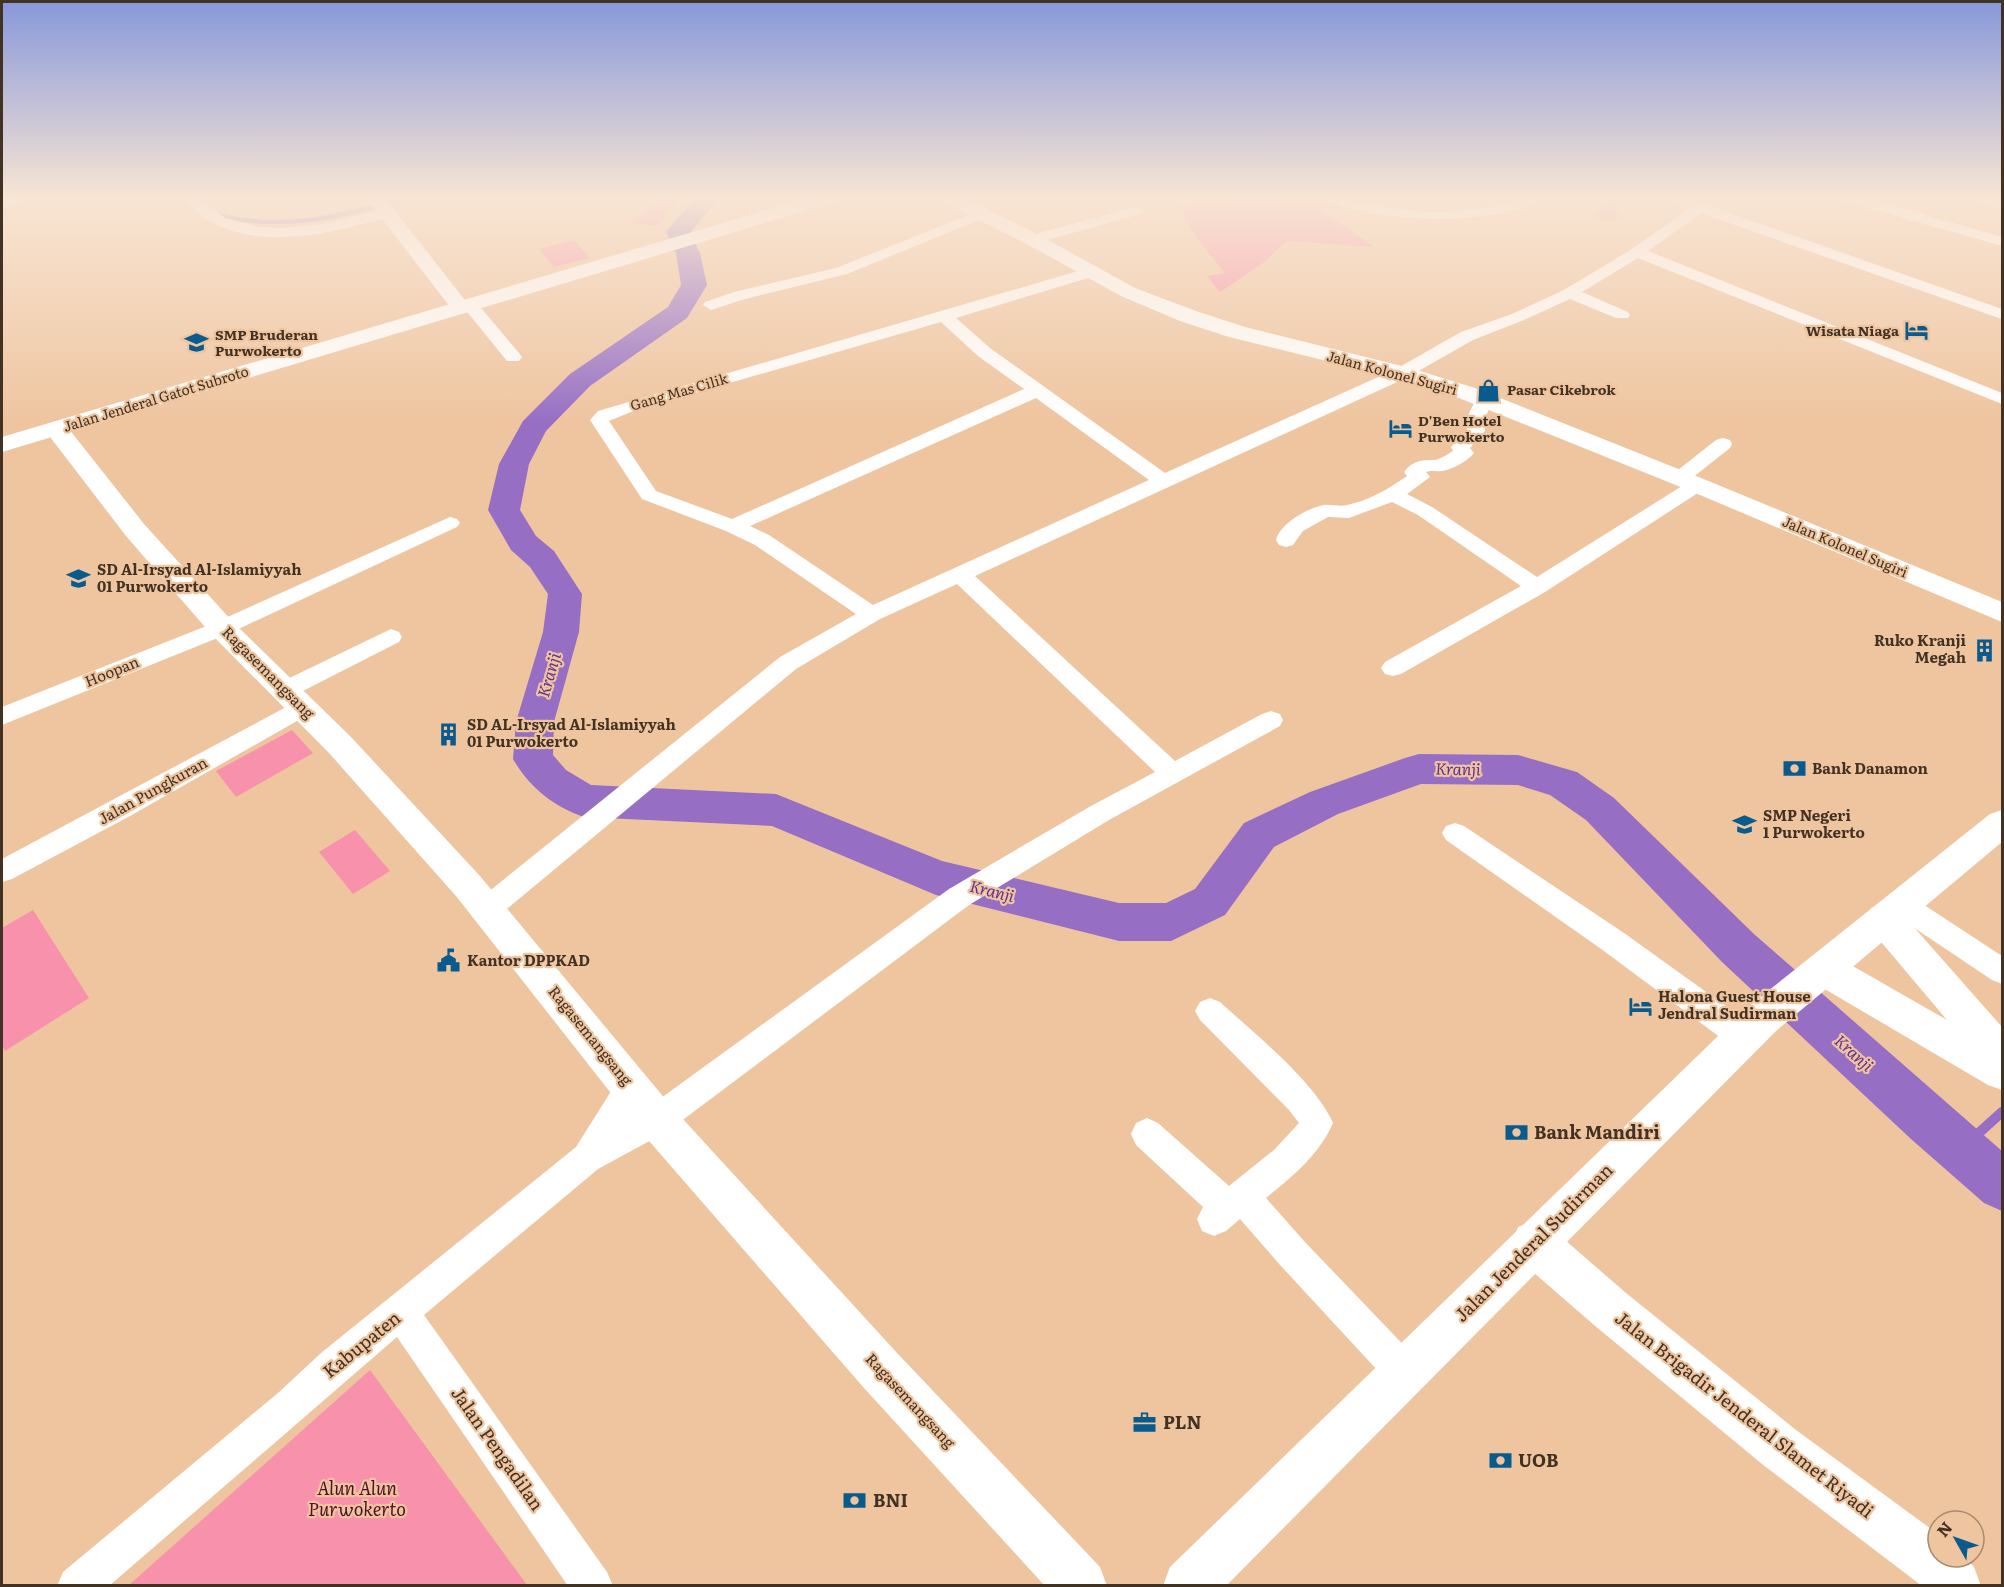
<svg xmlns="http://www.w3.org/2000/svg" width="2004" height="1587" viewBox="0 0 2004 1587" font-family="Literata,serif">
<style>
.green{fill:#f891ab}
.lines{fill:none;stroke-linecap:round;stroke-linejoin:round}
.stream-far1{stroke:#966fc5;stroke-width:4.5}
.stream{stroke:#966fc5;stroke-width:10}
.river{fill:#966fc5;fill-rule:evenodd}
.minor{fill:#fff;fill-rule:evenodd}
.tertiary{fill:#fff;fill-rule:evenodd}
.secondary{fill:#fff;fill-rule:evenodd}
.primary{fill:#fff;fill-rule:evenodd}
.labels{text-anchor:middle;stroke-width:4.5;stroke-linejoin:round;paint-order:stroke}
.far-poi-label{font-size:14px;font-weight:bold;fill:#423223;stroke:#efc5a0;text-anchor:start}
.far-street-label{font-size:14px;fill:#423223;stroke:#efc5a0}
.poi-label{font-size:15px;font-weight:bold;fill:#423223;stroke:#efc5a0;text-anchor:start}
.street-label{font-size:15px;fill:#423223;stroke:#efc5a0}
.water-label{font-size:16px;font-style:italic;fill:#622d93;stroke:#efc5a0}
.near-poi-label{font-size:18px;font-weight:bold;fill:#423223;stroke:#efc5a0;text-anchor:start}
.near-street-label{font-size:18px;fill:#423223;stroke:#efc5a0}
.near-park-label{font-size:18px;font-style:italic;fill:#501027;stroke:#efc5a0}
</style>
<rect width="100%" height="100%" fill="#efc5a0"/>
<g class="green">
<polygon points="658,198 681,198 658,226 633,223"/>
<polygon points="1251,198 1315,198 1342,207 1322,210 1374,247 1287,241 1263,263 1220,292 1207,276 1225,273 1195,236 1180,205"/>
<polygon points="1613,200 1624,203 1613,211 1621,215 1611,221 1591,214"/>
<polygon points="574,240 590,258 554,267 539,249"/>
<polygon points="292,730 313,753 236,797 216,771"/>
<polygon points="355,830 390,871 353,894 319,852"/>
<polygon points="33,910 89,998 5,1051 2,1044 2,928"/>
<polygon points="370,1370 527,1585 129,1585"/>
</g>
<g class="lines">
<path class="stream-far1" d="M 216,215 C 284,231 340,217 406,198"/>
<polyline class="stream" points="1961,1149 2002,1112"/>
<path class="river" d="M 695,198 L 718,198 L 690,233 L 700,253 L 707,285 L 687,318 L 590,386 L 546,431 L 529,464 L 520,510 L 536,536 L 554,551 L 582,594 L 579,632 L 554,722 L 553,755 L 566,770 L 591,785 L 776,794 L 942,861 L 1119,903 L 1166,903 L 1195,889 L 1244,823 L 1310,792 L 1405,758 L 1419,754 L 1518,755 L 1577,772 L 1614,798 L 1754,934 L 2002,1151 L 2002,1211 L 1984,1203 L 1911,1139 L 1722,962 L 1586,820 L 1550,795 L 1518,785 L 1421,784 L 1338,814 L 1274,847 L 1225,915 L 1171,941 L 1119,941 L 936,895 L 772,826 L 584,817 C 554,807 529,787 513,759 L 516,722 L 543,632 L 548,594 L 530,567 L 511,550 L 488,510 L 499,464 L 523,421 L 570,374 L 668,307 L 681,285 L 676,253 L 666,232 Z"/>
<g class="minor">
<polygon points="25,198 23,201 2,208 2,199"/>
<path d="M 184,198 L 200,198 L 225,218 L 260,227 L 281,228 L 324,224 L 385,209 L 392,213 C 385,221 368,222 358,225 C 302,240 225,250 184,198 Z"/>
<path d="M 1319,198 C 1357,198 1394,212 1433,212 C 1450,212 1467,211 1483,208 C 1505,205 1519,198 1542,198 C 1533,207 1515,210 1503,212 C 1441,226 1382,218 1321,201 Z"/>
<path d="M 1665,198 L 1687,198 L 2002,309 L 2002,319 L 1996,317 L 1701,213 L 1648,251 L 2002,393 L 2002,404 L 1638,258 L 1582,292 L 1628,312 L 1630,315 L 1628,318 L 1616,318 L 1570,299 L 1524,320 L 1473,340 L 1408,377 L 975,576 L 1175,761 L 1262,714 L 1271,711 L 1280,714 L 1283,720 L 1280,726 L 1109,820 L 969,905 L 668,1131 L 598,1169 L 424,1315 L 607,1572 L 613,1586 L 568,1586 L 397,1337 L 109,1586 L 57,1586 L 63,1572 L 278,1393 L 321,1353 L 576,1147 L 620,1077 L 631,1072 L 642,1077 L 647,1087 L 630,1118 L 646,1109 L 949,889 L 1091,806 L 1155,772 L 957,584 L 880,619 L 796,669 L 497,917 L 487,921 L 477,917 L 473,909 L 477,901 L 780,657 L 856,614 L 755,545 L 726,531 L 642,499 L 590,420 L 598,411 L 1092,267 L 1100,272 L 1098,275 L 956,318 L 990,348 L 1165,473 L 1396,369 L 1461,332 L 1512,314 L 1564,290 L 1632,249 L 1689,209 ZM 941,322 L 978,356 L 1024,389 L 732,519 L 656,491 L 609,421 L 636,410 ZM 1036,398 L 1149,480 L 873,605 L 769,535 L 750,526 Z"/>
<polygon points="1842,198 1866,198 2002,237 2002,246 1844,201"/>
<polygon points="1975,198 2002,200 2002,208 1977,201"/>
<polygon points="1137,207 1142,208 1144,211 1142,214 1032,244 1024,239 1027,236"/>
<polygon points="981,210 988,214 986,217 847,274 745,299 711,310 703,305 705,302 734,292 836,268"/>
<polygon points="470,300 476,302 519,353 522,357 519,361 507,361 464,308 462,305"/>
<path d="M 1485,395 L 1491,396 L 1494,400 L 1484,419 L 1485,431 L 1470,448 L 1474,453 C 1468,461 1451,470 1442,471 C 1436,472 1432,470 1426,472 L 1430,477 L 1407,494 L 1432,507 L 1537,577 L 1690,481 L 1704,481 L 1707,485 L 1704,489 L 1545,592 L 1401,674 L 1393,676 L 1385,674 L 1381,668 L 1385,662 L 1521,586 L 1418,515 L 1392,502 L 1349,518 L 1328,517 L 1303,531 L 1293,545 L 1286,547 L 1279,545 L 1276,540 C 1280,524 1307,508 1324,505 C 1331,504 1340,507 1347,505 C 1368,501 1390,488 1407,476 L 1404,472 C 1413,460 1422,460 1435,460 C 1441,459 1448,454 1453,451 L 1451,447 L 1467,430 C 1466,417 1471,407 1479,396 Z"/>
<polygon points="1723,438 1730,440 1732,444 1730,448 1687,482 1673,482 1670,478 1673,474 1716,440"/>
<polygon points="450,517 457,519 460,523 457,527 230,633 2,725 2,707 214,623"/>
<polygon points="391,629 399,632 402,637 399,642 293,696 285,698 277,696 273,690 277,684"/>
<polygon points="303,698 311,701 315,707 311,713 130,816 12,879 2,882 2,859"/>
<polygon points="1455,823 1464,826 1624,933 1755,1027 1759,1037 1755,1047 1744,1051 1733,1047 1604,951 1446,840 1442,833 1446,826"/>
<polygon points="1902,893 1912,897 2002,956 2002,984 1992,980 1892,913 1888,905 1892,897"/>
<path d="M 1210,998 L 1220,1002 C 1254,1033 1315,1082 1333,1123 C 1319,1155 1293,1176 1266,1198 L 1304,1241 L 1417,1359 L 1422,1372 L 1417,1385 L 1404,1390 L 1391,1385 L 1280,1265 L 1240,1219 L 1226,1231 L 1214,1236 L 1202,1231 L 1197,1219 L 1203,1207 L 1136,1145 L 1131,1134 L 1136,1123 L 1147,1118 L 1158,1123 L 1229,1186 L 1274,1150 L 1299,1123 L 1289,1110 L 1200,1020 L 1195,1011 L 1200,1002 Z"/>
</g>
<g class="tertiary">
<polygon points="366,198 385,198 468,304 472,308 468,312 461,314 454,312"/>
<polygon points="941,198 965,198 1039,235 1135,288 1196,311 1245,327 1410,368 1475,388 1706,480 2002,602 2002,622 1688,490 1459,398 1396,378 1229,337 1180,321 1121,296 1025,243 943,202"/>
<polygon points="56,422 65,424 144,524 232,621 351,737 480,876 671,1106 898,1354 1100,1567 1107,1586 1045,1586 864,1388 643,1134 456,896 329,753 212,635 126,536 44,429 47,424"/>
<polygon points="1534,1221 1550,1227 1626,1293 1796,1430 1938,1534 1938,1557 1965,1557 1974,1567 1981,1586 1922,1586 1762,1464 1594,1325 1518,1259 1512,1243 1518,1227"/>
</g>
<polygon class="secondary" points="1884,904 1897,908 2002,1027 2002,1090 1988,1085 1811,981 1805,969 1811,957 1824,953 1837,957 1947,1020 1871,930 1866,919 1871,908"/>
<g class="primary">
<polygon points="807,198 837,198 835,202 2,452 2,437"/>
<polygon points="2002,810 2002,842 1776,1031 1226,1586 1163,1586 1170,1567 1748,1007 1990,814"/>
</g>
</g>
<linearGradient id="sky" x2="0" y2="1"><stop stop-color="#8798da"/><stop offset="0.47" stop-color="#f8e5d4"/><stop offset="1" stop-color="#f8e5d4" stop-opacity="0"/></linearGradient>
<rect width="2004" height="421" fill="url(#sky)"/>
<defs>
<symbol id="hotel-bare" viewBox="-9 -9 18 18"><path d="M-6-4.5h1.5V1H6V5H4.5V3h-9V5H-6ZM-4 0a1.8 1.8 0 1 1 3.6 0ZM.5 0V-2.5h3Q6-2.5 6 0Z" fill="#095b8e" stroke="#efc5a0" stroke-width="2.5" paint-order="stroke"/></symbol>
<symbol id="school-bare" viewBox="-9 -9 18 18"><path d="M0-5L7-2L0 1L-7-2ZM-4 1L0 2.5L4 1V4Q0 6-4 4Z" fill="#095b8e" stroke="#efc5a0" stroke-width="2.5" paint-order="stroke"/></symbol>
<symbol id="shop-bare" viewBox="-9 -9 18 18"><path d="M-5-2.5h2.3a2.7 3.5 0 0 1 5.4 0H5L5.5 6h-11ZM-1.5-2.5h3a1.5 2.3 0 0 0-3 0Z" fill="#095b8e" stroke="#efc5a0" stroke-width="2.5" paint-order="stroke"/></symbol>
<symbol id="building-bare" viewBox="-9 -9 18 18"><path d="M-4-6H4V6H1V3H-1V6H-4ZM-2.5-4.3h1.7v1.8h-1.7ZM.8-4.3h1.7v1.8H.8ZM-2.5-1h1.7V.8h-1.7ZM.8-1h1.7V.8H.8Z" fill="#095b8e" stroke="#efc5a0" stroke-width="2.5" paint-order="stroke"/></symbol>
<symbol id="bank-bare" viewBox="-9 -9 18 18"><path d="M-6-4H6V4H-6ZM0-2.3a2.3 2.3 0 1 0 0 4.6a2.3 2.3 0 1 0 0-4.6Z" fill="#095b8e" stroke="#efc5a0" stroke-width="2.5" paint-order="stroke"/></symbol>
<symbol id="civic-bare" viewBox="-9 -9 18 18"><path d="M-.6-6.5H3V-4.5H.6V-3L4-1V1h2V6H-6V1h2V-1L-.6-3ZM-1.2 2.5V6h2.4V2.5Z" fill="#095b8e" stroke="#efc5a0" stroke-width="2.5" paint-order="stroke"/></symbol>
<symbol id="office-bare" viewBox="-9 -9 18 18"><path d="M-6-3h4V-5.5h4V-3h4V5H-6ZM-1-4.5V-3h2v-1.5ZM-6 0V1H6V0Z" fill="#095b8e" stroke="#efc5a0" stroke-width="2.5" paint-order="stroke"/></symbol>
</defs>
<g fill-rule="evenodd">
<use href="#hotel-bare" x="1900" y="314" width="33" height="33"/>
<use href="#school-bare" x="180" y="326" width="33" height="33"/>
<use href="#shop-bare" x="1472" y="374" width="33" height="33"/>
<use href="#hotel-bare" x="1384" y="412" width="33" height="33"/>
<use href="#school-bare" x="62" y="562" width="33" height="33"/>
<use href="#building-bare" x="1968" y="634" width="33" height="33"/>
<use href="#building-bare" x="432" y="718" width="33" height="33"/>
<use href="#bank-bare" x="1778" y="752" width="33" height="33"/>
<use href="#school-bare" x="1728" y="808" width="33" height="33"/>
<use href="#civic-bare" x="432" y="944" width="33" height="33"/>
<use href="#hotel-bare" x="1624" y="990" width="33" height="33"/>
<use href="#bank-bare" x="1500" y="1116" width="33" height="33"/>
<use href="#office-bare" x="1128" y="1406" width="33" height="33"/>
<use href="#bank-bare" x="1484" y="1444" width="33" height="33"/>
<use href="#bank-bare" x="838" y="1484" width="33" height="33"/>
</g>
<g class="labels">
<g class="far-poi-label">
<text x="1899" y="336" text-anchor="end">Wisata Niaga</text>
<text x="215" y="340">SMP Bruderan<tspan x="215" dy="16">Purwokerto</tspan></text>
<text x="1507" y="395">Pasar Cikebrok</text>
<text x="1418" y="426">D'Ben Hotel<tspan x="1418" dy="16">Purwokerto</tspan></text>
</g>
<g class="far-street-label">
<text transform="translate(1392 373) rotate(15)" y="5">Jalan Kolonel Sugiri</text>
<text transform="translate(679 392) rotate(-16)" y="5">Gang Mas Cilik</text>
<text transform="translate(156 399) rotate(-17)" y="5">Jalan Jenderal Gatot Subroto</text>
<text transform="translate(1845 547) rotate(23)" y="5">Jalan Kolonel Sugiri</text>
</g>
<g class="poi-label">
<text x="97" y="575">SD Al-Irsyad Al-Islamiyyah<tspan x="97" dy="17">01 Purwokerto</tspan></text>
<text x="1966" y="646" text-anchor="end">Ruko Kranji<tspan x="1966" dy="17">Megah</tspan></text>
<text x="467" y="730">SD AL-Irsyad Al-Islamiyyah<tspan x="467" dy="17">01 Purwokerto</tspan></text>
<text x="1812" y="774">Bank Danamon</text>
<text x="1763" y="821">SMP Negeri<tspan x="1763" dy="17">1 Purwokerto</tspan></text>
<text x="467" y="966">Kantor DPPKAD</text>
<text x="1658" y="1002">Halona Guest House<tspan x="1658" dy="17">Jendral Sudirman</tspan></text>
</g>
<g class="street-label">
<text transform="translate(112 672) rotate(-22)" y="5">Hoopan</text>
<text transform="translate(268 673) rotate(45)" y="5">Ragasemangsang</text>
<text transform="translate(153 791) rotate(-29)" y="5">Jalan Pungkuran</text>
<text transform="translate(590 1036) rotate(51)" y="5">Ragasemangsang</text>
<text transform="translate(910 1401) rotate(47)" y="5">Ragasemangsang</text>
</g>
<g class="water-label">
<text transform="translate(549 675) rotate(-74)" y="6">Kranji</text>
<text transform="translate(1458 769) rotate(1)" y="6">Kranji</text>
<text transform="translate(992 891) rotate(14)" y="6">Kranji</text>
<text transform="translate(1854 1053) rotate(42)" y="6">Kranji</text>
</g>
<g class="near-poi-label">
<text x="1534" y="1139">Bank Mandiri</text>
<text x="1163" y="1429">PLN</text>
<text x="1518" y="1467">UOB</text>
<text x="873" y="1507">BNI</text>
</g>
<g class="near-street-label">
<text transform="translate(1534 1243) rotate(-45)" y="6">Jalan Jenderal Sudirman</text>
<text transform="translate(362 1345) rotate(-39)" y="6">Kabupaten</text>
<text transform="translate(1744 1415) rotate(38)" y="6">Jalan Brigadir Jenderal Slamet Riyadi</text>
<text transform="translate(497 1449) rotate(55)" y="6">Jalan Pengadilan</text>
</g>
<g class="near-park-label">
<text x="357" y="1495">Alun Alun<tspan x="357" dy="21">Purwokerto</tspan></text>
</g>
</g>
<rect width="2004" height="1587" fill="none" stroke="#423223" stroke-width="6"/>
<g transform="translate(1956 1539) rotate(310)"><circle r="28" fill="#efc5a0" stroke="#aa8a6e" stroke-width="1.5"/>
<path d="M0-4.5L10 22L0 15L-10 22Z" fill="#095b8e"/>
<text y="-9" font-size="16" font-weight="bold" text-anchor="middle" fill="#423223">N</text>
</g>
</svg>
